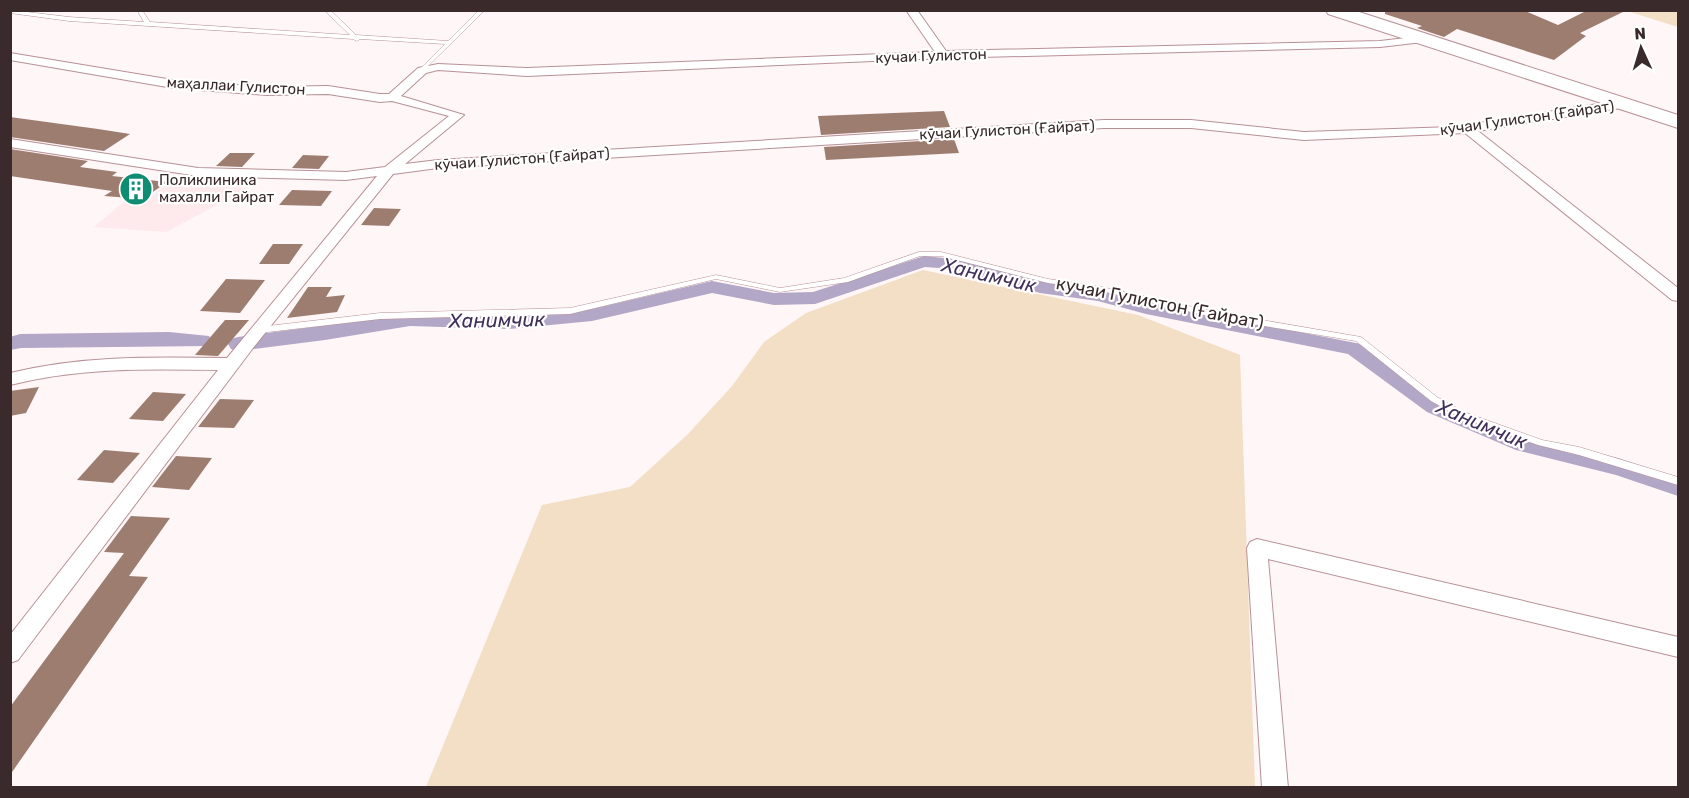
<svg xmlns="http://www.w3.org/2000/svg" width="1689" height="798" viewBox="0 0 1689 798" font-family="Rubik,sans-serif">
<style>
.built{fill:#fee9ec}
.green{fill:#f3dfc5}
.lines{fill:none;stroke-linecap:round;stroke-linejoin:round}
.canal{fill:#b2a7c6;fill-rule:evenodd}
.building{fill:#9e7d71}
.service-casing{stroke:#b89197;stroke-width:1}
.minor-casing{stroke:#b89197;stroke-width:2}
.trunk-casing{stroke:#b89197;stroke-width:2}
.service{fill:#fff;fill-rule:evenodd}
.minor{fill:#fff;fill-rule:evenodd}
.trunk{fill:#fff;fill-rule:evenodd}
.labels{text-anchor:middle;stroke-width:4.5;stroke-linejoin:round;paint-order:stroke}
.far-street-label{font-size:15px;fill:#3a2a2c;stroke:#fff}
.far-poi-label{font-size:15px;fill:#3a2a2c;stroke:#fff;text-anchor:start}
.street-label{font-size:18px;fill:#3a2a2c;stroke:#fff}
.water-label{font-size:20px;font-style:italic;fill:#41305b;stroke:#fff}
</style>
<rect width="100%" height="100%" fill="#fff6f7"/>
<polygon class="built" points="171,182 249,188 166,232 94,227 124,202 141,203"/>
<g class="green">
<polygon points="1627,11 1678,11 1678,27"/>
<polygon points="923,270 1138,315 1240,355 1255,787 426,787 542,505 630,487 688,434 732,386 764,342 806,313"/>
</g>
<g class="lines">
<g class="canal">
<polygon points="924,256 954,259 1040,281 1099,289 1147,302 1361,344 1441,402 1529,437 1618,458 1678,478 1678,496 1616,475 1516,450 1427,412 1348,354 1146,314 1098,301 1040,293 953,269 925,267 815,304 774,305 712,293 592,321 509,329 410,326 325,340 238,351 231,349 228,344 231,339 238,337 410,314 509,317 592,309 712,281 774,293 813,292"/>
<polygon points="169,332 209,336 212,341 209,346 21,348 10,350 10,337 20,334"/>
</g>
</g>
<g class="building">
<polygon points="1385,10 1523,10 1558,25 1588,10 1627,10 1580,33 1586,36 1554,60 1457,29 1444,37 1417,28 1422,26 1385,14"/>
<polygon points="944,111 950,127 821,135 818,116"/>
<polygon points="10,117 98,129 130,134 104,151 10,137"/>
<polygon points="954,139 959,153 826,160 824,147"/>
<polygon points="10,149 88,161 80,167 117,172 112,176 167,182 143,199 104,196 112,191 10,176"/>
<polygon points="230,153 255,153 242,167 216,166"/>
<polygon points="303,155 329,156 319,169 292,168"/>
<polygon points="292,190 332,191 321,206 279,205"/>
<polygon points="374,208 401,209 389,226 361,225"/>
<polygon points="273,244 303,244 289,264 259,264"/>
<polygon points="226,279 265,280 240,313 200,311"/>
<polygon points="308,287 332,287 326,297 345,295 337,312 287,318"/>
<polygon points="225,320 249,320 218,356 195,355"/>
<polygon points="39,387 26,413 10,416 10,391"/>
<polygon points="153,392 186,394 163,421 129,419"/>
<polygon points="220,399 254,400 234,428 198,427"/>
<polygon points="104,450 140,453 113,483 77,480"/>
<polygon points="176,456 212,458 189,490 152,487"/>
<polygon points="131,516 170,518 129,576 148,577 10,775 10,707 124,553 104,552"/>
</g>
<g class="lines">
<defs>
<g id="service">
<polygon points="10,10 69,17 144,22 137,10 142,10 150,22 350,35 324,10 330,10 356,35 448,41 479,10 485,10 422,72 419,70 445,44 360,39 357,41 353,39 69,21 10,13"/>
<polygon points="919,252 941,252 1048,279 1097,286 1221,313 1361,337 1437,397 1464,412 1542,440 1579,447 1678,477 1678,485 1579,455 1538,445 1458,416 1431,401 1356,341 1221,319 1097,290 1048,283 941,256 920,256 848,282 780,292 716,279 570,314 380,319 259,333 255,330 259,327 380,313 570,308 716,275 780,288 844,278"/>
</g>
<g id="minor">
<path d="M 906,10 L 917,10 L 946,51 L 1380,41 L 1423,36 L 1429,39 L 1423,42 L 1380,47 L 943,58 L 527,76 L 438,70 L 426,73 L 401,96 L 464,115 L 405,164 L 438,160 L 1104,120 L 1191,120 L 1304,132 L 1453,127 L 1623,100 L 1629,104 L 1627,107 L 1478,131 L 1678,288 L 1678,301 L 1672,300 L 1465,133 L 1304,140 L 1191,128 L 1104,128 L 438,168 L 393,174 L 253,348 L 18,660 L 10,663 L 10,635 L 218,370 C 148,369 79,367 10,385 L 10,373 C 82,355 154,357 227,358 L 377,176 L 346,180 L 198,176 L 10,147 L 10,139 L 198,168 L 346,172 L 385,167 L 449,116 L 392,101 L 380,102 L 328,94 L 267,95 L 173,88 L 10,60 L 10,53 L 173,80 L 267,87 L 328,86 L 380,94 L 389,94 L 418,68 L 438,64 L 527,68 L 935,52 Z"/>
<polygon points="1257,539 1678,637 1678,657 1268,559 1288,788 1262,788 1247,548 1250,542"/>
</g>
<polygon id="trunk" points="1326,10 1353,10 1678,115 1678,128 1328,14"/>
</defs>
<use href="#service" class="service-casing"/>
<use href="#minor" class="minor-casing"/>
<use href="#trunk" class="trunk-casing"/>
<use href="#service" class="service"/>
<use href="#minor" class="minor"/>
<use href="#trunk" class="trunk"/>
</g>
<defs>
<symbol id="building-disc" viewBox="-11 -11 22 22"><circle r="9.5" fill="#0e8d72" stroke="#fff"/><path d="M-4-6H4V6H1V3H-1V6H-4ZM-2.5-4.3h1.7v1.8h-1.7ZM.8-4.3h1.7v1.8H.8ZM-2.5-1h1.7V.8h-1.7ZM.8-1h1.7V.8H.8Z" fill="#fff"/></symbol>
</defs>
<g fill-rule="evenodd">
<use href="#building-disc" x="117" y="170" width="38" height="38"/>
</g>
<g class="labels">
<g class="far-street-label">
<text transform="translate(931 56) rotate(-2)" y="5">кучаи Гулистон</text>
<text transform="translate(236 86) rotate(3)" y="5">маҳаллаи Гулистон</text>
<text transform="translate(1527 118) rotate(-8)" y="5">кӯчаи Гулистон (Ғайрат)</text>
<text transform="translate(1007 130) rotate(-3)" y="5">кӯчаи Гулистон (Ғайрат)</text>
<text transform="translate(522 159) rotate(-4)" y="5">кӯчаи Гулистон (Ғайрат)</text>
</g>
<g class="far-poi-label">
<text x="159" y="185">Поликлиника<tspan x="159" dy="17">махалли Гайрат</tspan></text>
</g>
<g class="street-label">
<text transform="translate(1160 303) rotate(11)" y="6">кучаи Гулистон (Ғайрат)</text>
</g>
<g class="water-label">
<text transform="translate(989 275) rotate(13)" y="7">Ханимчик</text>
<text transform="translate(497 320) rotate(-1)" y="7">Ханимчик</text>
<text transform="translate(1482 424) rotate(23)" y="7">Ханимчик</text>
</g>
</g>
<rect width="1689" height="798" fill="none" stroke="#3a2a2c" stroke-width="24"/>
<g transform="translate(1641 48) rotate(356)" stroke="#ffffff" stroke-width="4.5" paint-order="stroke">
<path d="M0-4.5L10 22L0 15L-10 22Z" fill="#3a2a2c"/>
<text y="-9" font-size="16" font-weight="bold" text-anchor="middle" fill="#3a2a2c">N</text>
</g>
</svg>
